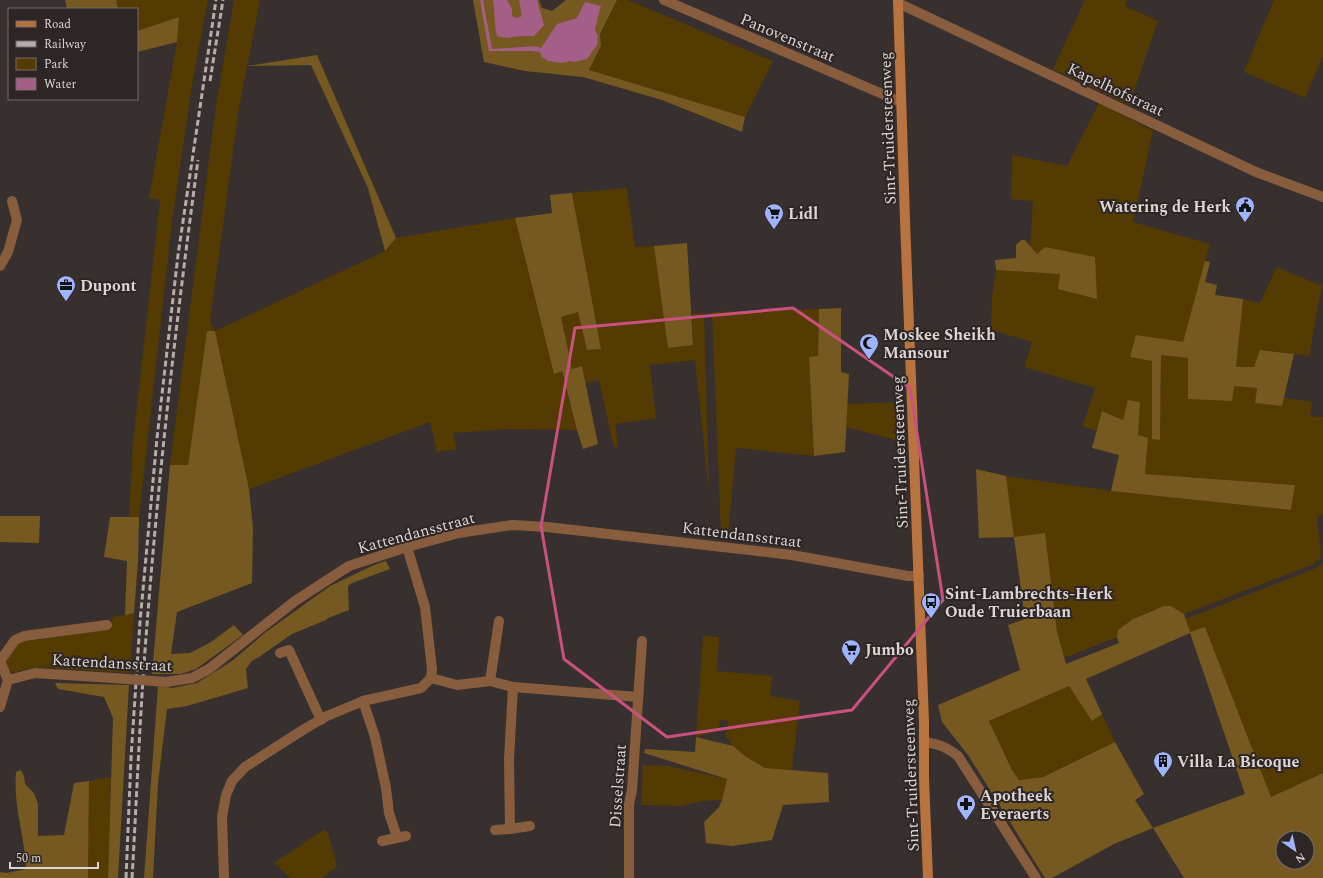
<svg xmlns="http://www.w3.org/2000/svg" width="1323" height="878" viewBox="0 0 1323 878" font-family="Spectral,serif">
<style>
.green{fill:#543b02}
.forest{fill:#765920;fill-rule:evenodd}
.water{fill:#a35f87}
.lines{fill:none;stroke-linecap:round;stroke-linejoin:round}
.minor{stroke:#885d3d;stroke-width:10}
.secondary{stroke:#b8733e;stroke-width:10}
.rail{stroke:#b3adab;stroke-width:3;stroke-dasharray:6 3;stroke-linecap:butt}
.minor-bridge{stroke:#885d3d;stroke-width:10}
.marked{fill:none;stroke:#ca517f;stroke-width:3;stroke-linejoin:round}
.labels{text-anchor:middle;stroke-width:4;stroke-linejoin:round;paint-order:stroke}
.street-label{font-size:16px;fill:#dbd5d4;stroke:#2e2625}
.poi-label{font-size:16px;font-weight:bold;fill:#dbd5d4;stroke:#2e2625;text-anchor:start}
</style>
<rect width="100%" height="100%" fill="#38302e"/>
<g class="green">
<polygon points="116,0 208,0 193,79 173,214 139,517 129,517 133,442 160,200 149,198 177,42 179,17 137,31 137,9 118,9"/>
<polygon points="234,0 260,0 239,108 210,321 215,331 385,251 396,238 515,218 554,373 561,370 577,430 511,429 453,433 457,449 437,452 430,422 249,489 215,331 207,331 188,465 170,465 216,105"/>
<polygon points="617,0 628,0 773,61 745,117 589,70 601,46 600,34"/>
<polygon points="1085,0 1127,0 1125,6 1158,21 1129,105 1053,69"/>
<polygon points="1274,0 1323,0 1323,56 1305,98 1244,72"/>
<polygon points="1099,103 1153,131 1133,222 1210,244 1183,343 1136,336 1152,361 1152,439 1160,439 1161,355 1188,358 1188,398 1234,385 1257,388 1255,403 1282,406 1284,398 1312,402 1310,416 1323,417 1323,514 1318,516 1317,520 1321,551 1320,559 1312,565 1184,614 1171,606 1153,610 1133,619 1118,630 1117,637 1064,658 1057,632 1045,533 1014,537 1006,476 1111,491 1291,510 1295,485 1145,474 1148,438 1138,436 1123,420 1103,411 1096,431 1083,426 1095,388 1024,367 1032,342 991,330 992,296 996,270 1060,274 1097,299 1037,254 1030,246 1033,201 1011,199 1012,155 1067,166"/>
<polygon points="627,188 635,247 654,246 668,348 693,345 692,314 704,313 709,492 695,360 650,365 656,418 615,424 618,446 614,448 599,380 586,383 582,366 572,370 561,317 578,312 587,350 601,349 572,193"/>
<polygon points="1277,267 1322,286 1309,356 1261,350 1254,367 1236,367 1243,299 1260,303"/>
<polygon points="819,309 818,357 809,358 814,456 736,448 728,536 721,535 712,312"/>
<polygon points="902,402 904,442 846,427 847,404"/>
<polygon points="1323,562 1323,773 1271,797 1205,627 1190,633 1185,619 1311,570 1320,566"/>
<polygon points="134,613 130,673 40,667 23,670 14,673 7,668 5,661 20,642 110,629 113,617"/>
<polygon points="703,636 719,637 717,671 772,676 770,696 800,701 792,770 766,769 745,756 733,746 726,736 728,721 720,720 718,731 696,737"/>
<polygon points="1069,686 1092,720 1102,714 1115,742 1043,777 1019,780 1012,770 989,721"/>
<polygon points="643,765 669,766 727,779 722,800 703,801 681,806 641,805"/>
<polygon points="111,777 108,878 88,878 89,781"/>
<polygon points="323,830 328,832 337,866 322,878 291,878 274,863"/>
</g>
<g class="forest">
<polygon points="65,0 116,0 118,9 67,9"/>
<polygon points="473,0 539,0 542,8 552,11 566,0 617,0 600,34 601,46 589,70 745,117 742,132 662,100 583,77 525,71 484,62"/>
<polygon points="179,17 177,42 137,52 137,31"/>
<polygon points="317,55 396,238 385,251 368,188 311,65 247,66"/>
<polygon points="572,193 601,349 587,350 578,312 561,317 572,369 582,366 598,444 583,449 577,430 562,371 554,374 515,218 552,213 550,195"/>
<polygon points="1021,240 1025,240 1037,254 1045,247 1095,257 1097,299 1058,289 1060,274 996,270 995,260 1016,258 1016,245"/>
<polygon points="687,243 693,345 668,348 654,246"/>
<polygon points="1205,261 1210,262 1205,282 1217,285 1215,295 1243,299 1236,367 1254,367 1260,350 1294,354 1282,406 1255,403 1257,388 1234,386 1232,401 1188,399 1188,358 1161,355 1160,440 1152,439 1152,361 1130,357 1136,335 1183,342"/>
<polygon points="841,308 841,372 849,374 845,452 814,456 809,357 818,356 819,309"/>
<polygon points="207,331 215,331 249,489 253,528 252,583 177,612 171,654 190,653 211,642 234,625 243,635 196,669 181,674 152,674 170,465 188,465"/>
<polygon points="1128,400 1140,402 1138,435 1148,438 1145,474 1295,485 1291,510 1111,491 1119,455 1092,448 1102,411 1123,420"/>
<path d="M 976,469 L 1006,476 L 1014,537 L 1045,533 L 1057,632 L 1066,664 L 1119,643 L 1117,637 L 1118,630 L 1133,619 L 1164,606 L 1171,606 L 1184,614 L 1190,632 L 1205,627 L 1271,797 L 1323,773 L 1323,878 L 1184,878 L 1153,828 L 1114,844 L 1052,878 L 1045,878 L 968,755 L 942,722 L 938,705 L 1020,670 L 1008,625 L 1025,619 L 1014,537 L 979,538 ZM 1190,633 L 1245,794 L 1153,828 L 1135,800 L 1144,794 L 1115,742 L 1043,777 L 1019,780 L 1012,770 L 989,721 L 1069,686 L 1092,721 L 1102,714 L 1086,679 ZM 1283,838 L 1307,838 L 1307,862 L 1283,862 Z"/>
<polygon points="0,516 40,516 39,543 0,542"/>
<polygon points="110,517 139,517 138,562 134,613 125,615 127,561 104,557"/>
<polygon points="386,561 390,569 352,583 348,586 349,610 328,618 326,620 292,634 259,657 252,661 246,669 248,688 187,706 167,709 158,783 153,878 144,878 158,686 172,688 197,683 232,661 266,632 330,586 374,565"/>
<polygon points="55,683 129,685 118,878 108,878 113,718 104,697 58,689"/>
<polygon points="696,737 733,746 745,756 765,768 828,773 829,802 783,805 772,840 732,846 706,843 704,822 719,807 722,800 727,779 644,753 645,749 695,752"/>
<path d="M 21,770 L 24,776 L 25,784 L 34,793 L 38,804 L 38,836 L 64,835 L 74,783 L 89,781 L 88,878 L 0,878 L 0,872 L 6,873 L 26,869 C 25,836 13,806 16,772 Z"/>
</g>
<g class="water">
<path d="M 480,0 L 483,0 L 492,49 L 535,46 L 541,48 L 557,24 L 577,18 L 585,2 L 601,6 C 598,14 597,22 595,30 L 598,36 L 597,45 L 587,59 L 574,62 L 570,61 L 562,63 L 548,61 L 542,57 L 540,52 L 531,51 L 489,51 Z"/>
<path d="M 493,0 L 507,0 L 512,9 L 512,16 L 517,18 L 522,16 L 519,0 L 537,0 L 544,25 L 534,36 L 521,36 L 507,38 L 497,36 C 494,24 495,12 493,0 Z"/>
</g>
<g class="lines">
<g class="minor">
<polyline points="664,0 901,102"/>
<polyline points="898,3 1256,172 1323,197"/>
<polyline points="0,266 8,252 17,220 12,201"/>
<polyline points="280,653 289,650 321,720"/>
<polyline points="0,661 15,640 24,636 107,625"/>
<polyline points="0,661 8,680"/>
<polyline points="431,678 457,685 490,681 513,687 638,697"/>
<polyline points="490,681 499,621"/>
<polyline points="166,682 192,678 209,669 295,601 349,566 407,547 459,533 512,525 547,527 792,555 908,576 919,576"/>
<polyline points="363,701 375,737 386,788 389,813 397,837"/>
<polyline points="0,707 8,680 35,673 113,678"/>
<path d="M 924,742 C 939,744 946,747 958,756 L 1036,878"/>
<polyline points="510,829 509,759 513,687"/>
<polyline points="495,830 510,829 530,826"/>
<polyline points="382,841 406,836"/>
<polyline points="224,878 222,817 226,795 232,781 245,767 306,728 327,716 363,701 421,688 431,678 432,669 425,607 407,547"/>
<polyline points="629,878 629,804 632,790 642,641"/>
</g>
<polyline class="secondary" points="898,0 905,220 924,722 924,778 928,878"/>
<g class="rail">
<polyline points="210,81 223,0"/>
<polyline points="126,878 131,758 140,622 157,438 178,255 216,0"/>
<path d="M 132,878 C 137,794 140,709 147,625 C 159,469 177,314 198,160"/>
</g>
<polyline class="minor-bridge" points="113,678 166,682"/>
</g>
<path class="marked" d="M 793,308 L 910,388 L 943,600 L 852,710 L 667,737 L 564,659 L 541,526 L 575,328 Z"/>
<defs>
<symbol id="civic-pin" viewBox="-11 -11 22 30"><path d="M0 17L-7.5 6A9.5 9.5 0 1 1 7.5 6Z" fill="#9eb4fd" stroke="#2e2625"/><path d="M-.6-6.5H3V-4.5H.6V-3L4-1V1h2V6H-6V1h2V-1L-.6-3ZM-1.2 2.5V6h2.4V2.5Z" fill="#111"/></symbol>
<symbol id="supermarket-pin" viewBox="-11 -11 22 30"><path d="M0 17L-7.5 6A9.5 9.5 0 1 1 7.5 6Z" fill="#9eb4fd" stroke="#2e2625"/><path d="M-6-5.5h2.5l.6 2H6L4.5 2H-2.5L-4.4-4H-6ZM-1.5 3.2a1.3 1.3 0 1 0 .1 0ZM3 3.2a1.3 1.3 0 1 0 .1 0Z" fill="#111"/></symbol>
<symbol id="office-pin" viewBox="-11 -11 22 30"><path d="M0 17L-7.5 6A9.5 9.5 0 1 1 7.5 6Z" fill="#9eb4fd" stroke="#2e2625"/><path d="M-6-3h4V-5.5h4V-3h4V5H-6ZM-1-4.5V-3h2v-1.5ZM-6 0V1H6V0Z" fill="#111"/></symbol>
<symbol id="mosque-pin" viewBox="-11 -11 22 30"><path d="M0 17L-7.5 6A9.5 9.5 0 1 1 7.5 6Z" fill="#9eb4fd" stroke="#2e2625"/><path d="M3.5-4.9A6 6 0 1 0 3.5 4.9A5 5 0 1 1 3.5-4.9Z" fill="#111"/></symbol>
<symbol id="bus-pin" viewBox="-11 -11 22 30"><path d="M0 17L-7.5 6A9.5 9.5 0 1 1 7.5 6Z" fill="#9eb4fd" stroke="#2e2625"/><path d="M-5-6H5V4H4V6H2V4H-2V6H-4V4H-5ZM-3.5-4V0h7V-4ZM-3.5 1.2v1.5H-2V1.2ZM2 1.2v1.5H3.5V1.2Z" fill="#111"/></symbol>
<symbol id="building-pin" viewBox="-11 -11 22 30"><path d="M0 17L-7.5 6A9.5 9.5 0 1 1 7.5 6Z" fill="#9eb4fd" stroke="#2e2625"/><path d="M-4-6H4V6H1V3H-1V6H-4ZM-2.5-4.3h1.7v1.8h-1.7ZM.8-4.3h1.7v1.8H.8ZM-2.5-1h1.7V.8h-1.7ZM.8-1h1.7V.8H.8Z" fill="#111"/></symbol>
<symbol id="pharmacy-pin" viewBox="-11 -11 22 30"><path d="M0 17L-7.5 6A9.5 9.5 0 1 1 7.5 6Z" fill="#9eb4fd" stroke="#2e2625"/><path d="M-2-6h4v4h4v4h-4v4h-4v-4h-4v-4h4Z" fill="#111"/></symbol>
</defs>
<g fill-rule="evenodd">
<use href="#civic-pin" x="1234" y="195" width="22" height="30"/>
<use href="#supermarket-pin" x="763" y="202" width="22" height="30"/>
<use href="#office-pin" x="55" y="274" width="22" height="30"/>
<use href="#mosque-pin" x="858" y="332" width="22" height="30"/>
<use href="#bus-pin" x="920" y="591" width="22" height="30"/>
<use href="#supermarket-pin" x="840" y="638" width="22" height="30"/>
<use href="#building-pin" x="1152" y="750" width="22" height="30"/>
<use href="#pharmacy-pin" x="955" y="793" width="22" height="30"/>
</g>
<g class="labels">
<g class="street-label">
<text transform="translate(788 37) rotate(23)" y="6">Panovenstraat</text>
<text transform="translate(1116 89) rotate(25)" y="6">Kapelhofstraat</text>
<text transform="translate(887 128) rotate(-92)" y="6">Sint-Truidersteenweg</text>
<text transform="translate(899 452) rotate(-92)" y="6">Sint-Truidersteenweg</text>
<text transform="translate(416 532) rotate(-15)" y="6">Kattendansstraat</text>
<text transform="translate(742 534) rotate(7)" y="6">Kattendansstraat</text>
<text transform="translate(112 662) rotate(3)" y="6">Kattendansstraat</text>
<text transform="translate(910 775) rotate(-92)" y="6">Sint-Truidersteenweg</text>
<text transform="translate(617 786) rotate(-86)" y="6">Disselstraat</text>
</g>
<g class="poi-label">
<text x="1231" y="212" text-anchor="end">Watering de Herk</text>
<text x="788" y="219">Lidl</text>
<text x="80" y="291">Dupont</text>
<text x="883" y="340">Moskee Sheikh<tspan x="883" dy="18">Mansour</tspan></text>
<text x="945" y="599">Sint-Lambrechts-Herk<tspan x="945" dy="18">Oude Truierbaan</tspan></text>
<text x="865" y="655">Jumbo</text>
<text x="1177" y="767">Villa La Bicoque</text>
<text x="980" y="801">Apotheek<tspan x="980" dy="18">Everaerts</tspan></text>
</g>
</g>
<rect x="8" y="8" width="130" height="92" fill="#2e2625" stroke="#736c6b"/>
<rect x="16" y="21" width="20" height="6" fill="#b8733e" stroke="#736c6b"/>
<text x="44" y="28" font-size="12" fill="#dbd5d4">Road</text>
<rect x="16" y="41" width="20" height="6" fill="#b3adab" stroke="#736c6b"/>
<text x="44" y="48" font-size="12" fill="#dbd5d4">Railway</text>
<rect x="16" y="58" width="20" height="12" fill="#543b02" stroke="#736c6b"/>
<text x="44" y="68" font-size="12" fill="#dbd5d4">Park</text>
<rect x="16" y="78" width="20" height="12" fill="#a35f87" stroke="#736c6b"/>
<text x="44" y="88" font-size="12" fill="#dbd5d4">Water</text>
<g transform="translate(1295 850) rotate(146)"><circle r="19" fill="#2e2625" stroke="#736c6b"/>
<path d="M0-3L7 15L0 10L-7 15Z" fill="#9eb4fd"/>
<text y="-6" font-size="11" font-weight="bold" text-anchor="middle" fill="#dbd5d4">N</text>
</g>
<path d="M10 862v6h88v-6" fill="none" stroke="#dbd5d4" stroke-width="2"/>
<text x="16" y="862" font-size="12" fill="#dbd5d4" stroke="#2e2625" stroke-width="3" paint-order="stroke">50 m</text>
</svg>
